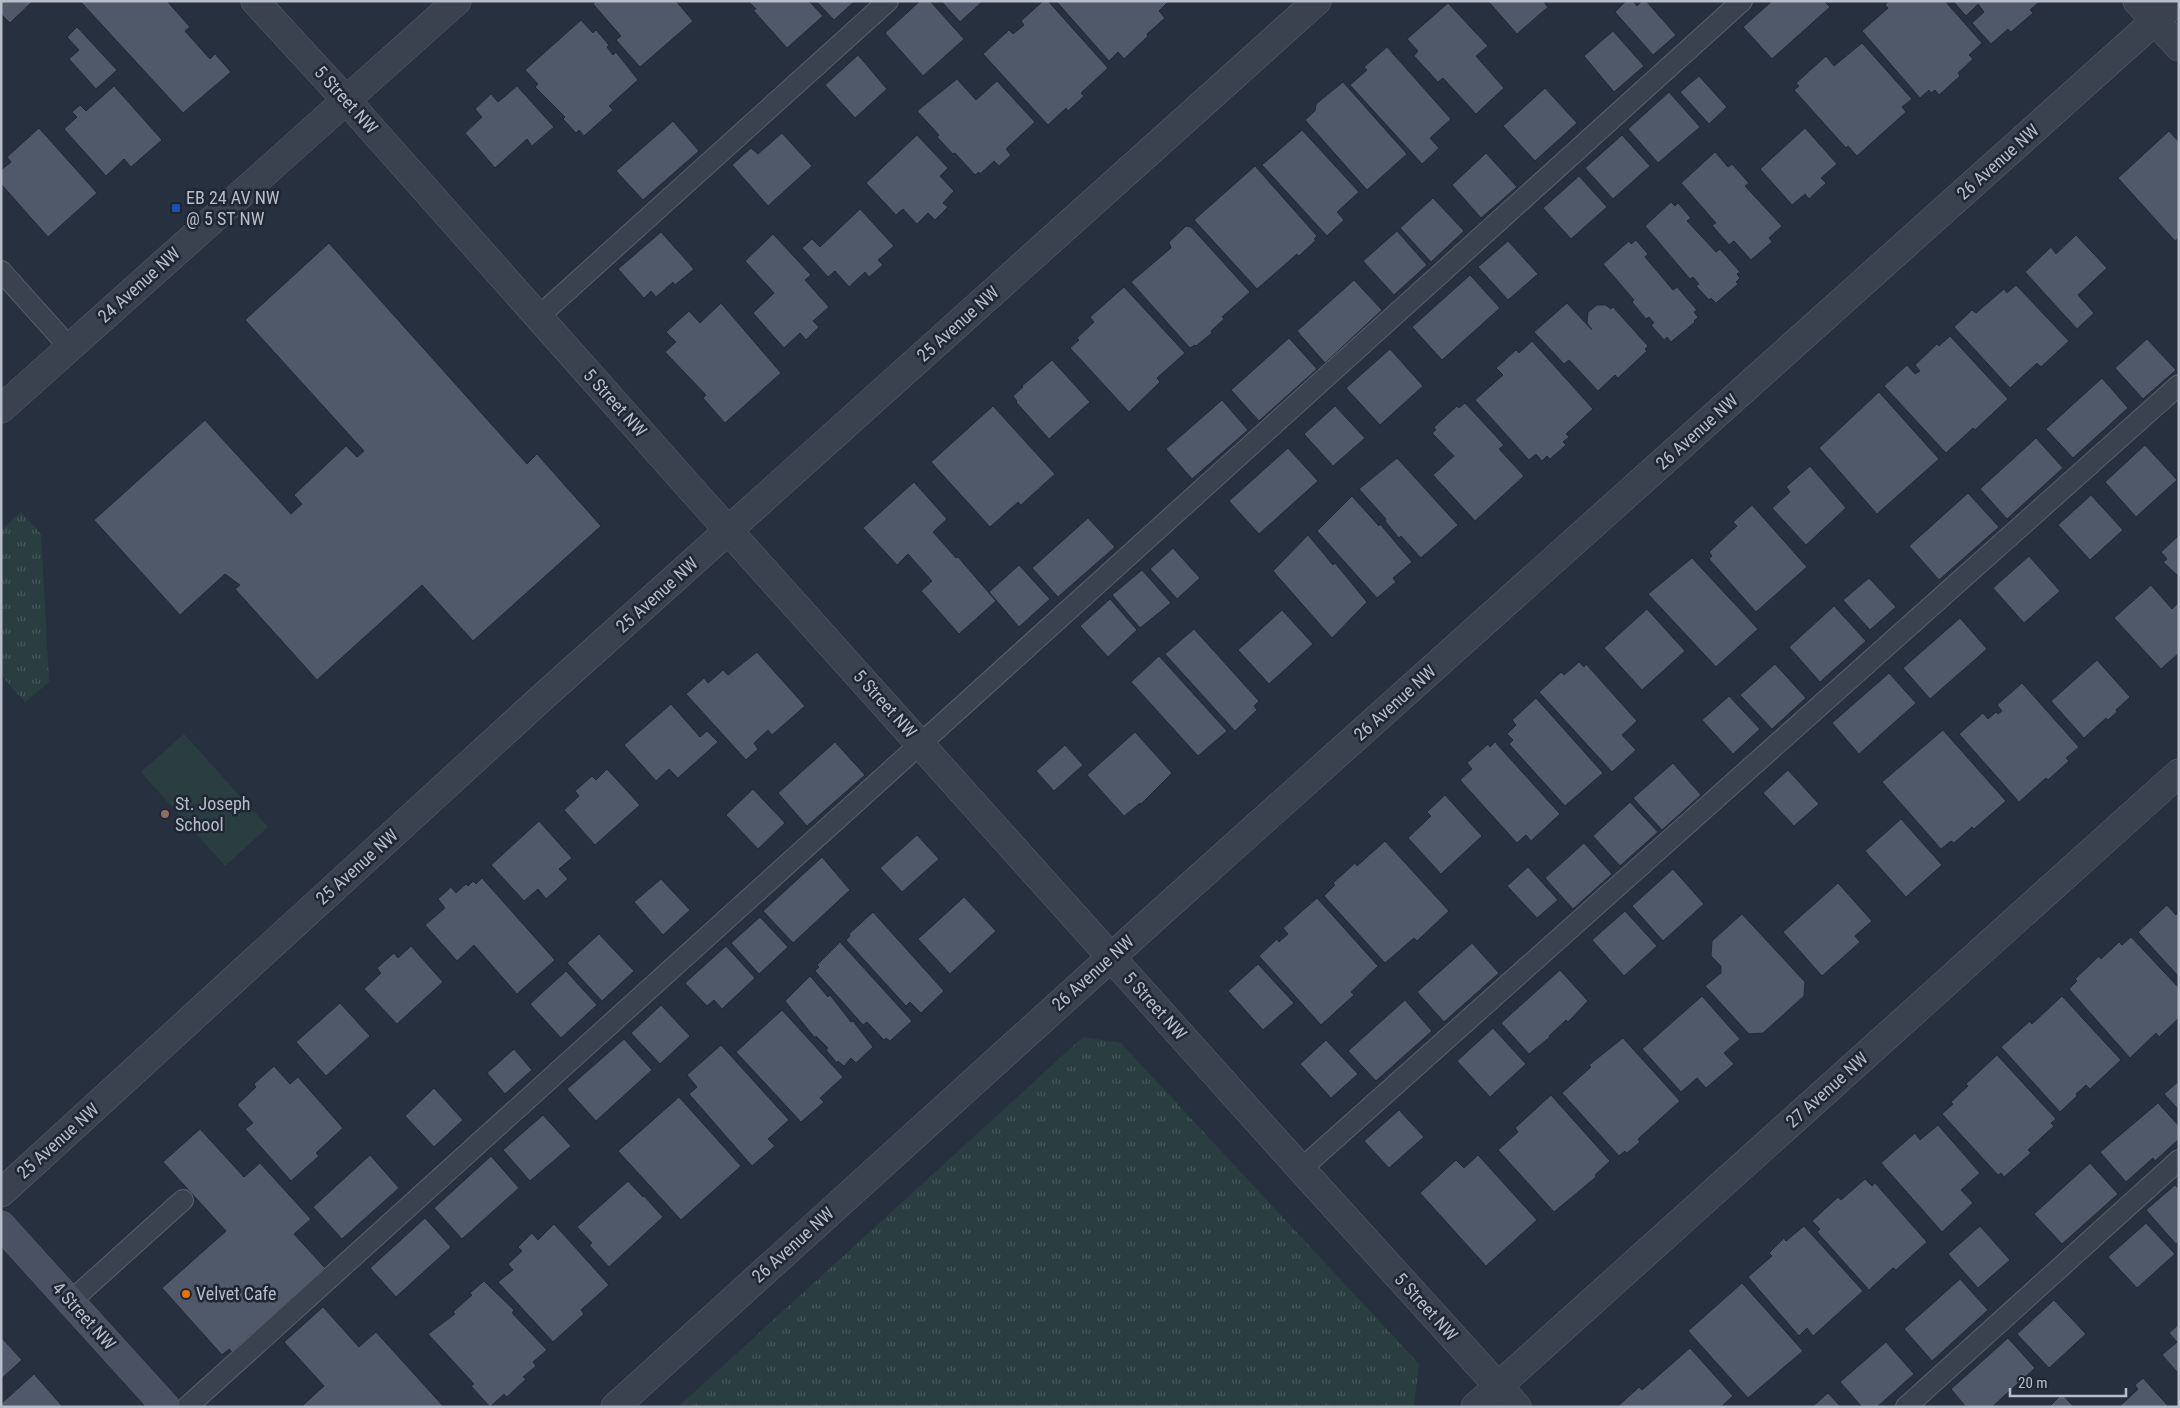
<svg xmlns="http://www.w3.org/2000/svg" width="2180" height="1408" viewBox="0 0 2180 1408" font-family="'Roboto Condensed',sans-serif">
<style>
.park{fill:url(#park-tufts)}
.pitch{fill:#2a3e41}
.building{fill:#50596a;stroke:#222936}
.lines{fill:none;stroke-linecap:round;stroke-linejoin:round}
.lane-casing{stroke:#59606c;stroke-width:22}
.street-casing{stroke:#59606c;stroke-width:29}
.secondary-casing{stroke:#59606c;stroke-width:29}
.lane{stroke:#3b424f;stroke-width:20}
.street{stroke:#3b424f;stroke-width:28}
.secondary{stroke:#495162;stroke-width:28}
.transit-dot{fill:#1a4fb4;stroke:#202734;stroke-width:2}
.education-dot{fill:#8d6e63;stroke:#202734;stroke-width:2}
.food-dot{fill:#e8710a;stroke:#202734;stroke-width:2}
.labels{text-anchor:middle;stroke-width:5;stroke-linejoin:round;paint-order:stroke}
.street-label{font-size:18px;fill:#b7bdc9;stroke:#202734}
.poi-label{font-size:18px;fill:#b7bdc9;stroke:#202734;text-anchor:start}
</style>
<defs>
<pattern id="park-tufts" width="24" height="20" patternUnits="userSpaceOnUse" patternTransform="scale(1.25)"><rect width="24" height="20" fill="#2a3e41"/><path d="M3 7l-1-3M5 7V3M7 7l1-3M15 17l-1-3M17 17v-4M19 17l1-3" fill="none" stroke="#47585b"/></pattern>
</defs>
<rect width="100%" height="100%" fill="#27303f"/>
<g class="park">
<polygon points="21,512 41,534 49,682 25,702 1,675 1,530"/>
<polygon points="1083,1037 1121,1043 1419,1364 1414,1405 1412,1407 678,1407"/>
</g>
<polygon class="pitch" points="184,734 268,827 225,866 141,772"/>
<g class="building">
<polygon points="1,1 33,1 10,23 1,14"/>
<polygon points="80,1 167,1 190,27 185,31 210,59 215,54 231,72 183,113"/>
<polygon points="596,1 676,1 693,21 640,67 616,40 621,36 593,4"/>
<polygon points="752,1 809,1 823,16 787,48 753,10 756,9 750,3"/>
<polygon points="816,1 855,1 834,20"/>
<polygon points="920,1 930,1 964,39 923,76 885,33"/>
<polygon points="941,1 983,1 960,22"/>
<polygon points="1043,1 1048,1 1108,68 1081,93 1084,96 1068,111 1066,108 1048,125 983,54 1009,30 1013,34 1024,25 1021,21"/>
<polygon points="1056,1 1168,1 1168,2 1159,11 1165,18 1147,34 1148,36 1124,59 1118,52 1109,61"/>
<polygon points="1488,1 1543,1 1548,7 1517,34"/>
<polygon points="1626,1 1633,1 1637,6 1642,1 1646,1 1676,35 1653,55 1615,12"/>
<polygon points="1772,1 1824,1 1830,7 1772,59 1743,27"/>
<polygon points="1889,1 1945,1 1982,43 1969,55 1973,59 1958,73 1960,76 1939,95 1935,90 1931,93 1929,90 1920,98 1862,31 1888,8 1885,5"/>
<polygon points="1953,1 2040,1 2030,10 2033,13 2011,32 2008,29 1991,44 1972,23 1984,12 1978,4 1966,16"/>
<polygon points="1448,3 1488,46 1476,56 1504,88 1476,114 1443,78 1438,82 1414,56 1418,51 1407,39"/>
<polygon points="581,20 593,33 596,30 609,45 607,47 613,55 616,52 638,80 609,106 613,110 584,136 579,130 576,133 563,119 565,117 535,87 538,84 525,70"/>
<polygon points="77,27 117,70 96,89 69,59 79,50 67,37"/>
<polygon points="1613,31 1644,66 1614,92 1584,56"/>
<polygon points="1862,43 1912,99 1902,107 1906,112 1857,156 1848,146 1846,148 1794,90 1799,86 1796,83 1826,56 1834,66"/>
<polygon points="1387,47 1451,119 1430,138 1439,148 1422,164 1350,85 1367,70 1364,67"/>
<polygon points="858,55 887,89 855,118 825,85"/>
<polygon points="1699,76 1727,107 1709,124 1680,92"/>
<polygon points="957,79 976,100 997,81 1035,122 1006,149 1011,155 999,166 994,161 980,174 979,172 975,175 955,153 953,154 937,137 939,135 917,111"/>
<polygon points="1343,82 1407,154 1367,190 1305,120 1315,111 1316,104"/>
<polygon points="114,86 162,140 131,167 124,159 106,176 64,129 77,117 72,112 80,105 86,111"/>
<polygon points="517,86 554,127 532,146 527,139 495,168 465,133 482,117 475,109 491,94 498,102"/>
<polygon points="1545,88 1577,123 1535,161 1503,126"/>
<polygon points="1669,92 1700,127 1658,163 1628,129"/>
<polygon points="673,121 699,151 643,200 616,171"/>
<polygon points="39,128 97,193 48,237 1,184 1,170 11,162 7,157"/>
<polygon points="1805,128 1837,164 1821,178 1826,183 1809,199 1805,194 1792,205 1760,169"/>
<polygon points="1302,130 1359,192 1337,212 1344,220 1327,236 1262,165"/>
<polygon points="2169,131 2179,142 2179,238 2175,241 2118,178"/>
<polygon points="782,133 812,166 768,206 732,165 751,148 758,154"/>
<polygon points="917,135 948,168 940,176 954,191 943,203 948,207 935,220 928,213 917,224 903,209 896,215 866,183"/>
<polygon points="1622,135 1650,166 1613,199 1585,168"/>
<polygon points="1715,152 1728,167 1732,164 1749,183 1745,186 1782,226 1769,238 1772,242 1751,260 1734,241 1729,245 1712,225 1716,223 1681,183"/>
<polygon points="1486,153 1517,187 1481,218 1452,185"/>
<polygon points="1255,166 1317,236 1314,239 1316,240 1299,256 1297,254 1257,289 1194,220"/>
<polygon points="1579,176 1607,207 1571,239 1543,208"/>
<polygon points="1433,198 1464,231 1431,262 1400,228"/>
<polygon points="1671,202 1675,206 1678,203 1691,218 1687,221 1716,252 1720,249 1740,272 1737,274 1740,278 1736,282 1738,284 1716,303 1711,298 1709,300 1696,286 1699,284 1693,277 1690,279 1645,226"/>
<polygon points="860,209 894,246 878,260 883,265 869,277 865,272 849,287 835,271 828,277 802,248 812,239 820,247"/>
<polygon points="1186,226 1191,227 1250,292 1222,317 1224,319 1211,331 1212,333 1196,346 1195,345 1190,348 1131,282 1171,248 1169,242"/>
<polygon points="1397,231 1427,265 1394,295 1363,261"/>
<polygon points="661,232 694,269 675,285 673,282 656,297 651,291 644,298 618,269"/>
<polygon points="773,234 811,275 805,280 829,307 813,321 819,327 806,340 800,333 784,348 753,313 774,293 745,261"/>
<polygon points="2076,235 2107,268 2078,295 2094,313 2077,329 2025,272 2051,247 2056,254"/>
<polygon points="1636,240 1648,254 1645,257 1673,290 1677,287 1697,310 1694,312 1698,317 1694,321 1695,322 1671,342 1667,337 1664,340 1651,325 1654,323 1649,317 1646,319 1632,302 1634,300 1603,264 1629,241 1631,244"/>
<polygon points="1508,241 1538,274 1508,300 1478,267"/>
<polygon points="329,243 527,464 537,454 601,526 473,641 422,585 317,680 235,589 240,585 225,574 180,615 94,520 205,420 291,514 302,504 294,495 346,446 357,457 364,451 245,320"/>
<polygon points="1470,275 1500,308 1442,360 1412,327"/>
<polygon points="1354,280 1382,310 1325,363 1297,331"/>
<polygon points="2016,285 2069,341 2041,367 2037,363 2010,388 1954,327 1972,310 1976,313 2004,289 2007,293"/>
<polygon points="1124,287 1185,353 1157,378 1160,382 1129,412 1070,348 1079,340 1077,338 1094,322 1090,317"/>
<polygon points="721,303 781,373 725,423 703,398 706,395 665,352 676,342 666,332 689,311 700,323"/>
<polygon points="1567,303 1592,330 1587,323 1588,312 1597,305 1606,305 1611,309 1613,307 1648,346 1645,349 1647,351 1618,378 1615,375 1598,391 1569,360 1564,364 1534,332"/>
<polygon points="1950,336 2008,399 1975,430 1973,428 1946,453 1884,386 1907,365 1915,374 1920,371 1915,365 1937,344 1939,346"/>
<polygon points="1289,338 1317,369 1259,421 1231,390"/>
<polygon points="2147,339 2176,370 2143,399 2115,368"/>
<polygon points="1532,341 1593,409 1566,434 1569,437 1563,442 1566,445 1550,459 1547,456 1542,461 1536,454 1529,460 1475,400 1503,375 1496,368 1516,350 1519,353"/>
<polygon points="1390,349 1423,386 1380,425 1346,388"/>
<polygon points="1052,360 1090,402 1049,439 1016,402 1017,401 1013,396 1023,387 1022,386"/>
<polygon points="2102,378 2128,408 2073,458 2046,429"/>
<polygon points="1879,392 1939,459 1877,514 1819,448"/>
<polygon points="1222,400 1248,430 1192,479 1166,449"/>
<polygon points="1465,403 1504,445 1499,449 1524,476 1475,521 1433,475 1454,456 1432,433 1436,430 1434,427 1457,406 1459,408"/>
<polygon points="993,406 1055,474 1021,505 1018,502 990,527 931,462"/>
<polygon points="1335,406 1365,438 1333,466 1304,434"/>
<polygon points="2036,438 2063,468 2007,519 1980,489"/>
<polygon points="2145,445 2177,480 2136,517 2105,482"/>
<polygon points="1288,448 1318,481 1259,534 1229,501"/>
<polygon points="1397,458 1458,525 1421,558 1401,536 1399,538 1385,521 1386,519 1359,489"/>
<polygon points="1810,466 1846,508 1806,545 1772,508 1790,492 1786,487"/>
<polygon points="914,482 947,519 933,532 956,558 958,557 996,601 959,634 921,591 932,581 908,554 897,565 863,528"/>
<polygon points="1968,493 1999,527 1939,580 1909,546"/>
<polygon points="2091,495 2123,530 2090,560 2058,525"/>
<polygon points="1352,496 1379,526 1380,524 1412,562 1393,578 1396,582 1377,598 1317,531"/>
<polygon points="1752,505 1807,567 1756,612 1709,559 1712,556 1709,552 1737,526 1733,522"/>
<polygon points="1088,518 1115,547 1058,597 1032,568"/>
<polygon points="1308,535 1333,565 1335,563 1367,602 1332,638 1273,571"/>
<polygon points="2178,536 2179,537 2179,577 2163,562 2167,559 2161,552"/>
<polygon points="1173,548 1200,578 1177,599 1150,569"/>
<polygon points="2029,556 2060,591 2024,623 1993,588"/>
<polygon points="1692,558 1758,629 1716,667 1648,594"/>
<polygon points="1019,565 1050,599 1019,627 989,592"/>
<polygon points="1142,570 1171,603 1140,628 1112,595"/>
<polygon points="1869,578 1896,607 1870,630 1843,600"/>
<polygon points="2151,585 2172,609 2179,602 2179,653 2161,669 2114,618"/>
<polygon points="1110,599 1137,630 1108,657 1080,626"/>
<polygon points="1834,606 1866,641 1820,682 1789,647"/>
<polygon points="1647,609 1685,651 1642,690 1604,648"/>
<polygon points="1282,610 1313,644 1269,684 1238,650"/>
<polygon points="1960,618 1987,649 1930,699 1903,668"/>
<polygon points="1194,629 1259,701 1254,706 1257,710 1235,731 1165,654"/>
<polygon points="757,652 805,706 772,735 768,730 754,743 758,749 746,760 686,694 704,678 708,683 723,670 728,675"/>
<polygon points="1159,656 1227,731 1198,756 1131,682"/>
<polygon points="2097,660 2130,697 2116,710 2117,712 2108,720 2106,718 2084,738 2051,701"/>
<polygon points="1579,662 1584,667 1586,664 1637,721 1622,735 1636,750 1612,772 1539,692 1561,672 1564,675"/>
<polygon points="1775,664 1806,698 1772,729 1740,695"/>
<polygon points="1889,673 1916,703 1859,754 1832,723"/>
<polygon points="2022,683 2079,747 2066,758 2069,761 2048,780 2046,778 2019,802 1959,734 1983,713 1988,719 1996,712 1998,714 2002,711 1997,705"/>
<polygon points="1729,696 1760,729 1733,754 1702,720"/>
<polygon points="1536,698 1603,773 1565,806 1509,744 1513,740 1507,734 1516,725 1512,720"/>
<polygon points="671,704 700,737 707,731 718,742 678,778 669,769 656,781 624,745"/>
<polygon points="1943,730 2006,801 1974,829 1972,827 1954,843 1951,841 1941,849 1882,782"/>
<polygon points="1135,732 1172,773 1141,804 1140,803 1124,816 1087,775"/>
<polygon points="835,742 865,775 807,826 778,793"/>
<polygon points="1495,742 1560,814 1531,841 1526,835 1517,843 1460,780 1472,769 1467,763 1488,744 1490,747"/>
<polygon points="1065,745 1083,765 1054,791 1036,771"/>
<polygon points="1673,763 1701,795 1662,830 1633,798"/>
<polygon points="607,769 640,805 595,845 564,810 579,796 575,791 592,776 596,780"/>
<polygon points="1788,770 1819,804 1794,826 1763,793"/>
<polygon points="753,789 785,823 758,849 726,815"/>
<polygon points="1445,795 1482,836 1441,874 1408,838 1431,816 1427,812"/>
<polygon points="1630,802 1658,832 1620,866 1593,836"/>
<polygon points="1901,819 1942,865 1906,897 1865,851"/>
<polygon points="539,821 572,858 559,869 568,879 546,899 538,889 524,901 491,865"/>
<polygon points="917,835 939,859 902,892 880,868"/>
<polygon points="1385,841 1449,911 1417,941 1414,938 1385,963 1324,896 1335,885 1333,883 1355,863 1357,866"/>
<polygon points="1584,843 1612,874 1573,909 1545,878"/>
<polygon points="822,857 850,890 793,943 763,911"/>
<polygon points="1528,867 1558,900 1537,918 1507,886"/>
<polygon points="1673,869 1704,904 1663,941 1632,906"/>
<polygon points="482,878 555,960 517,994 474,945 457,961 425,925 445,908 438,899 451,887 456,893 466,884 468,886 473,881 476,884"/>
<polygon points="661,879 690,910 663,935 634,902"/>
<polygon points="1838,883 1872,921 1855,936 1860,942 1822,976 1783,932"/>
<polygon points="964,897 996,931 950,974 918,939"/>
<polygon points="1317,898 1378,966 1351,992 1354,995 1321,1025 1259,956 1277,939 1279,942 1288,934 1283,928"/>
<polygon points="2167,905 2176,915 2179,912 2179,977 2138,932"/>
<polygon points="1625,911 1657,946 1624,976 1592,940"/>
<polygon points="873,912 944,991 921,1013 910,1002 906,1006 846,940 850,936 849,934"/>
<polygon points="1742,914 1805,982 1804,996 1763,1033 1749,1034 1705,986 1721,973 1721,966 1711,956 1712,941"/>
<polygon points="760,917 788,947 759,974 731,943"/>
<polygon points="599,934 634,971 602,1001 567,963"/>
<polygon points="2131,937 2179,988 2179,1018 2159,1037 2156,1033 2130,1058 2069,989 2077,981 2075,979 2099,956 2101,959 2119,942 2122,945"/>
<polygon points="840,942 912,1021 890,1041 886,1038 884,1040 867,1022 863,1025 815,971 819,967 817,965"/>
<polygon points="1472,943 1499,973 1444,1022 1417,992"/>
<polygon points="411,946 443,982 397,1024 364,989 381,973 377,968 394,953 398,958"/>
<polygon points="726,946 755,978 722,1009 714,1000 707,1006 685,983"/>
<polygon points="1258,964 1294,1003 1263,1030 1228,991"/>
<polygon points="1560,970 1588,1001 1568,1022 1566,1020 1549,1036 1550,1037 1529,1054 1501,1023"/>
<polygon points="566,971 597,1005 561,1038 530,1004"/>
<polygon points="810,976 828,997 830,995 851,1022 853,1021 873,1047 856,1063 851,1058 844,1066 838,1061 837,1063 826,1050 828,1048 816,1036 815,1038 785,1001"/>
<polygon points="1702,996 1740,1039 1724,1053 1734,1064 1706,1088 1697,1078 1681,1092 1642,1049"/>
<polygon points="2062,996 2121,1060 2090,1089 2086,1085 2076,1094 2077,1096 2060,1112 2001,1047 2030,1021 2032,1024"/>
<polygon points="1405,1000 1432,1031 1376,1081 1348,1051"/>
<polygon points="340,1003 370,1036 326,1076 296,1042"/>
<polygon points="661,1005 690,1036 660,1064 631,1033"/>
<polygon points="782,1010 843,1077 820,1098 824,1102 801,1122 736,1052"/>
<polygon points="1493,1028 1526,1064 1490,1097 1457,1061"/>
<polygon points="1623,1038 1680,1101 1638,1139 1640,1142 1627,1153 1625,1151 1619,1156 1562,1093 1591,1067 1589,1065"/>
<polygon points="624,1039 652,1070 596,1121 567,1089"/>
<polygon points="1326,1040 1358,1074 1331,1098 1300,1064"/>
<polygon points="721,1045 789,1120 768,1139 775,1146 752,1166 689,1094 697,1087 687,1075"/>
<polygon points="514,1049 532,1070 505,1094 487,1073"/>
<polygon points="1997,1055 2056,1119 2051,1123 2054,1126 2028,1150 2031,1153 2004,1177 2001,1173 1998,1175 1942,1114 1953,1104 1951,1102 1968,1086 1966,1084"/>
<polygon points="274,1066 290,1084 298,1077 343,1128 316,1153 319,1156 291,1181 245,1129 253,1123 237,1105 256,1087 254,1084"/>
<polygon points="2179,1081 2179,1110 2164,1094"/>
<polygon points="434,1088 463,1120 434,1147 405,1116"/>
<polygon points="1551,1095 1610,1161 1595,1175 1596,1177 1554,1212 1498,1150 1518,1132 1515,1128"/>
<polygon points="679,1097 741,1166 681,1220 618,1151"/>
<polygon points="2158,1103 2179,1126 2179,1139 2155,1161 2153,1158 2126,1182 2100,1152"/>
<polygon points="1399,1110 1424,1137 1389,1168 1364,1141"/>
<polygon points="543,1115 571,1146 530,1181 503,1150"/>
<polygon points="1938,1125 1980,1173 1961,1190 1973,1203 1942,1232 1881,1163 1915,1133 1920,1140"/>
<polygon points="200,1129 244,1177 260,1163 311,1219 294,1234 325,1268 232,1352 229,1349 222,1355 162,1288 226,1231 163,1162"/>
<polygon points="370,1155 399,1188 342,1239 313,1207"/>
<polygon points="1478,1155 1537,1220 1486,1266 1420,1193 1456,1160 1464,1168"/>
<polygon points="491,1156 519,1188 462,1239 434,1208"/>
<polygon points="2090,1163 2118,1194 2062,1244 2034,1214"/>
<polygon points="1865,1179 1872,1186 1875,1183 1927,1242 1896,1270 1893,1268 1869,1290 1817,1232 1820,1229 1812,1221 1838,1197 1841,1200"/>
<polygon points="628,1181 643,1197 644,1196 663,1217 609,1267 589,1245 592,1243 577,1227"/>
<polygon points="2175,1185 2179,1189 2179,1242 2176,1244 2146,1210"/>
<polygon points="425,1218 451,1247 396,1297 370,1268"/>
<polygon points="2146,1223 2175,1254 2137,1288 2108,1257"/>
<polygon points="554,1224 609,1285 581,1310 584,1314 553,1342 498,1282 513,1270 508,1264 522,1251 518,1247 532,1233 538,1240"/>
<polygon points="1804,1226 1863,1291 1813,1336 1807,1328 1799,1336 1748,1277 1772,1256 1769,1253 1784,1238 1786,1241"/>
<polygon points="1980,1226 2010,1260 1978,1288 1948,1254"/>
<polygon points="1960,1279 1988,1310 1932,1361 1904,1329"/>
<polygon points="484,1281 514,1310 512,1313 547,1350 533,1362 536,1366 523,1377 526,1379 507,1397 504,1394 490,1407 471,1386 474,1384 428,1334 455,1314 453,1312 472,1295 470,1293"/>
<polygon points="1742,1283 1803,1351 1748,1398 1688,1331"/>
<polygon points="2054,1300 2086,1334 2049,1368 2017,1334"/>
<polygon points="323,1307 359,1347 376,1332 444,1407 301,1407 324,1386 284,1342"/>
<polygon points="2179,1324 2179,1374 2162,1355 2177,1342 2169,1333"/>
<polygon points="1,1337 22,1360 1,1379"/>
<polygon points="2008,1338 2035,1368 1992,1407 1966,1407 1951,1389"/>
<polygon points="1886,1342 1914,1374 1877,1407 1862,1407 1840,1382"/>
<polygon points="1690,1348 1733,1396 1721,1407 1617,1407 1639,1387 1642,1390"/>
<polygon points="34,1374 63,1407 1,1407 1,1404"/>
<polygon points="2143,1378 2169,1407 2119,1407 2138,1389 2135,1385"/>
<polygon points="1828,1393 1841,1407 1812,1407"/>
<polygon points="2062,1394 2074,1407 2049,1407"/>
</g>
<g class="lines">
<defs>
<g id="lane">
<polyline points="1,271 70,348"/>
<polyline points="538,317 888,1"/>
<polyline points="1301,1169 2179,385"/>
<polyline points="71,1301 183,1200"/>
<polyline points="187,1407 1742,1"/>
<polyline points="1906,1407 2179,1160"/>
</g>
<g id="street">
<polyline points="255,1 346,100 701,500 1301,1169 1517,1407"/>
<polyline points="2137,1 2179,47"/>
<polyline points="1,409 457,1"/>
<polyline points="1,1193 535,704 1317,1"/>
<polyline points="615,1407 1150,922 2177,1"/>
<polyline points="1475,1407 2179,773"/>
</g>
<polyline id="secondary" points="1,1225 166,1407"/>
</defs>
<use href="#lane" class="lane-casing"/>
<use href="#street" class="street-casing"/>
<use href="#secondary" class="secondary-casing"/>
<use href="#lane" class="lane"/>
<use href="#street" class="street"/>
<use href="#secondary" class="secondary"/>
</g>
<rect class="transit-dot" x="171" y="203" width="10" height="10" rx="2.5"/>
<circle class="education-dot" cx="165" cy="814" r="5"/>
<circle class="food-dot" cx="186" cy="1294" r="5"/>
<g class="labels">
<g class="street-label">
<text transform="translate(346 100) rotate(48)" y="6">5 Street NW</text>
<text transform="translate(1998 162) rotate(-42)" y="6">26 Avenue NW</text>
<text transform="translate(139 285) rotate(-42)" y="6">24 Avenue NW</text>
<text transform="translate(958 324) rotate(-42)" y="6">25 Avenue NW</text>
<text transform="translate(615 403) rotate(48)" y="6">5 Street NW</text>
<text transform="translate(1697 432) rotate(-42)" y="6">26 Avenue NW</text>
<text transform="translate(657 595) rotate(-42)" y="6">25 Avenue NW</text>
<text transform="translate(1395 703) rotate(-42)" y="6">26 Avenue NW</text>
<text transform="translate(885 704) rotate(48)" y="6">5 Street NW</text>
<text transform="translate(357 867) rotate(-42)" y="6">25 Avenue NW</text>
<text transform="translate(1093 973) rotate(-42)" y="6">26 Avenue NW</text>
<text transform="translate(1155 1006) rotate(48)" y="6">5 Street NW</text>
<text transform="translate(1827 1090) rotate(-42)" y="6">27 Avenue NW</text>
<text transform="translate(58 1141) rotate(-42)" y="6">25 Avenue NW</text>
<text transform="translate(793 1245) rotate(-42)" y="6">26 Avenue NW</text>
<text transform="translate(1426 1307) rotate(48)" y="6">5 Street NW</text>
<text transform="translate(84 1316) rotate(48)" y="6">4 Street NW</text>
</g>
<g class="poi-label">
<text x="186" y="204">EB 24 AV NW<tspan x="186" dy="21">@ 5 ST NW</tspan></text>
<text x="175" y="810">St. Joseph<tspan x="175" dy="21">School</tspan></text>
<text x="196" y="1300">Velvet Cafe</text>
</g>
</g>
<rect width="2180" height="1408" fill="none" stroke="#b7bdc9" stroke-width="5"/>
<path d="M2010 1388v8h116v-8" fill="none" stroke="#b7bdc9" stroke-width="2.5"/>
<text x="2018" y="1388" font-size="15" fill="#b7bdc9" stroke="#202734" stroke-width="4" paint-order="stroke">20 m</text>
</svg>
